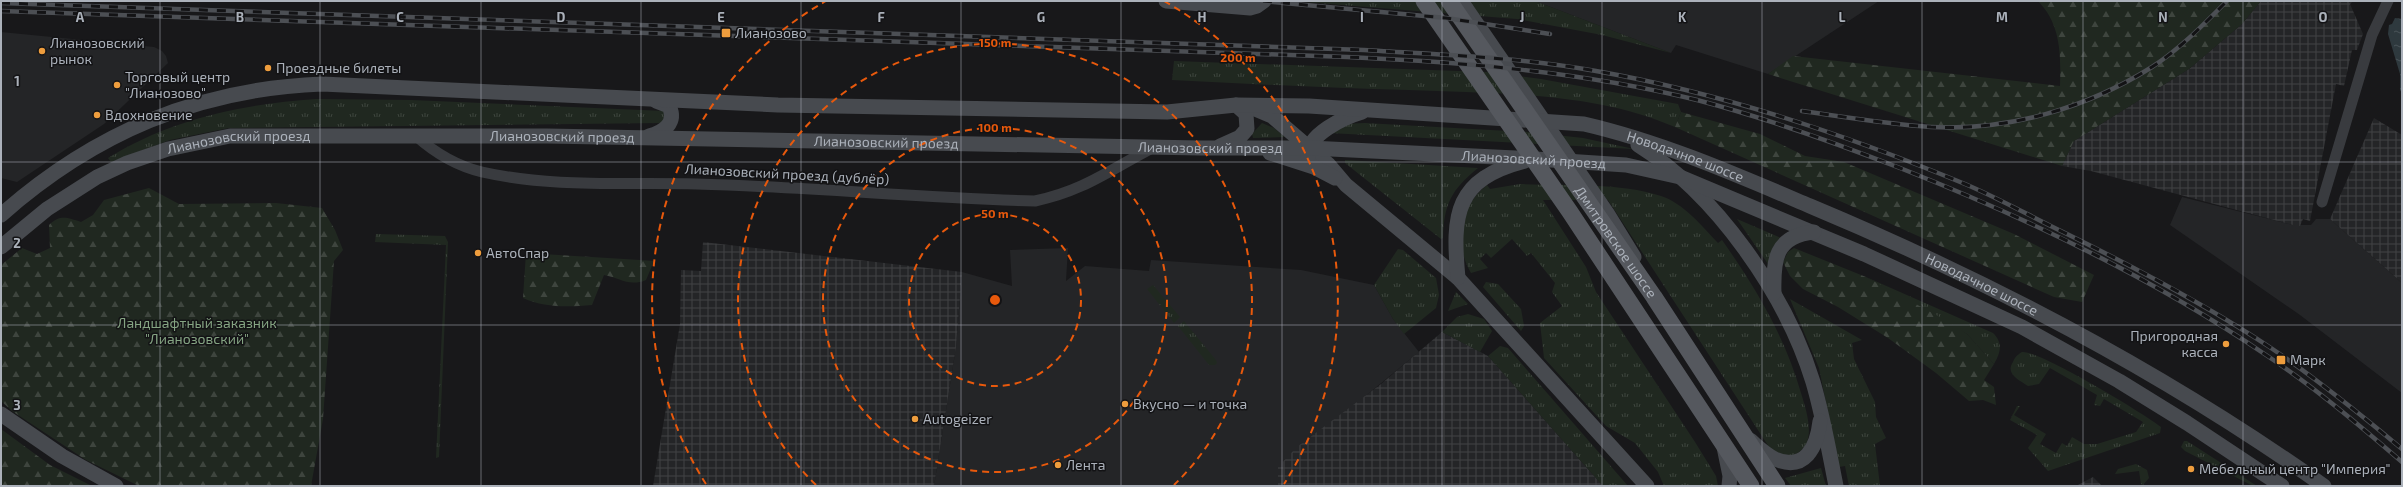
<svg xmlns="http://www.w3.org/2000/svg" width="2403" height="487" viewBox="0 0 2403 487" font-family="'Exo 2',sans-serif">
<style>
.built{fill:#242527}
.industrial{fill:url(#industrial-grid)}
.grass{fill:url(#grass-tufts)}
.forest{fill:url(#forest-firs)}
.water{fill:url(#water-ripples)}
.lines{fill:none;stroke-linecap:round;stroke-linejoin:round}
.street{stroke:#393b3f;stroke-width:11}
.secondary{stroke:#474a4f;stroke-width:15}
.primary{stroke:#55585e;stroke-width:17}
.rail-casing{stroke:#4c4f54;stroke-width:4.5}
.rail{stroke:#131315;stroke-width:3;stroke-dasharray:9;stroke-linecap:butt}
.grid{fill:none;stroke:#abb1ba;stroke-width:1;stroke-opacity:0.55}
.ring{fill:none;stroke:#e8590c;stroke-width:2;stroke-dasharray:7 5}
.poi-dot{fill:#ee9d3d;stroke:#131315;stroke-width:1.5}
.labels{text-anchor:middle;stroke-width:3;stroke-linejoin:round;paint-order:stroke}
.poi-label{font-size:14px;fill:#abb1ba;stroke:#131315;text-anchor:start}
.street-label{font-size:14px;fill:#abb1ba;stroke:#131315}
.park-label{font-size:14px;fill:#85a483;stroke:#131315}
.grid-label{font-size:13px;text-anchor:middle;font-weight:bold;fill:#abb1ba;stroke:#131315;stroke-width:3;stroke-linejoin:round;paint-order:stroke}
.centre{fill:#e8590c;stroke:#131315;stroke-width:2}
.ring-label{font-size:12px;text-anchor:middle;font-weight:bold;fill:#e8590c;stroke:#131315;stroke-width:3;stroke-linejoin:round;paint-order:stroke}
</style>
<defs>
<pattern id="industrial-grid" width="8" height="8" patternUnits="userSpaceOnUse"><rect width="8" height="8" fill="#242527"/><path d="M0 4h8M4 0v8" fill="none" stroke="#414244"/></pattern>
<pattern id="grass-tufts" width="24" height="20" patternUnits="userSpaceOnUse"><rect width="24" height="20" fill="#202820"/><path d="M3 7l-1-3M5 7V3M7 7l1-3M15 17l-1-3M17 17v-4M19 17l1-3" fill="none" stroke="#3e453e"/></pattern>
<pattern id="forest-firs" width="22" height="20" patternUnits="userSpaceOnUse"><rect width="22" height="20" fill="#202820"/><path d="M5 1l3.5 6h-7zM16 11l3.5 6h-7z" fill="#3e453e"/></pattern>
<pattern id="water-ripples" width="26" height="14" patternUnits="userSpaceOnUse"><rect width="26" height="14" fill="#2e393e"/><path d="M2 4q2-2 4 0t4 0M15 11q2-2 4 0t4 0" fill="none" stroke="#4a5358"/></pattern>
</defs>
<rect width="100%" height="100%" fill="#18181a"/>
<g class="built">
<polygon points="1535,1 1879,1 1768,74 1676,45 1671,53"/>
<polygon points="1,32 154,47 162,51 166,56 168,63 104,124 17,182 1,178"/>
<polygon points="2182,197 2293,225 2311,225 2316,219 2330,219 2402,283 2402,393 2300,315 2170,225"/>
<polygon points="1068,248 1066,281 1085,266 1149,271 1151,260 1301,270 1374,285 1393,319 1419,352 1279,467 1278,486 934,486 956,347 962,272 1012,286 1010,250"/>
</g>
<g class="industrial">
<polygon points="2261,1 2353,1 2350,4 2363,34 2357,50 2352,50 2344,86 2336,84 2310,221 2303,219 2300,226 2293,225 2091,171 2062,166 2074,141 2189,69 2242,24"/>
<polygon points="2374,118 2402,135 2402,283 2330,219"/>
<polygon points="703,242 962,272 956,347 934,486 653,486 680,324 681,270 701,271"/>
<polygon points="1442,332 1488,356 1603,486 1278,486 1278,467 1297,447 1381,384"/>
<polygon points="2093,477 2102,486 2076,486"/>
</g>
<g class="grass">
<polygon points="1292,1 1535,1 1671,53 1602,35 1517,19"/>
<path d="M 1174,61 L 1487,72 L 1541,79 L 1678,104 L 1681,112 L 1675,127 C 1593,91 1496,94 1409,90 C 1330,88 1251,84 1172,80 Z"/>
<path d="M 316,99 L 411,100 L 664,111 L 667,114 L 662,123 L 229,128 L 170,140 L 111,162 L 108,158 C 171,119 243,104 316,99 Z"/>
<polygon points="1262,123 1274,128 1285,137 1253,138 1252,134"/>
<polygon points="1365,123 1528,132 1583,138 1634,149 1329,133 1342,124"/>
<path d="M 1345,160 L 1478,168 C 1451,190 1444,204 1443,238 L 1441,239 L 1345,163 Z"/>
<path d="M 1520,184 C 1564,186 1619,182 1661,196 C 1683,203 1702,226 1718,243 L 1722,240 C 1757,290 1784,335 1801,393 C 1809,419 1820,454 1782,457 L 1769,447 L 1608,200 L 1543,200 L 1586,267 L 1596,292 L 1695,442 L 1716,476 L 1718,486 L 1664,486 L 1658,472 L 1635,443 L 1606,426 L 1544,358 L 1540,323 L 1562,306 L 1552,292 L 1555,283 L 1531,253 L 1527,256 L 1512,239 L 1491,258 L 1486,253 L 1480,259 L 1488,268 L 1471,273 C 1453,242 1459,207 1487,185 L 1490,189 Z"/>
<polygon points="1737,219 1781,238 1773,247 1768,264"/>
<polygon points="376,234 445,236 448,242 439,457 436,458 446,245 375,242"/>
<polygon points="1398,249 1403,250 1436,278 1439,295 1436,308 1404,334 1393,319 1374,285"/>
<path d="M 1866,277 L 1993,333 C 2003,343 2001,352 1994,364 L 1967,334 Z"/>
<polygon points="1486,282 1498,284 1521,309 1524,326 1521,331 1483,287"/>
<polygon points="1153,285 1180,317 1174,323 1147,289"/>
<polygon points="1456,292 1468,304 1448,311"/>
<polygon points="1790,299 1862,340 1852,343 1854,359 1875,402 1876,417 1886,438 1875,444 1880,486 1849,486 1845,466 1839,467 1819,368"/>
<polygon points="1468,314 1484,319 1492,331 1480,352 1442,332 1457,317"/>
<polygon points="1184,321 1216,360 1217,363 1215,365 1209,365 1178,326"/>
<polygon points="1500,346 1508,348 1628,486 1603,486 1488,356"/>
<path d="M 2022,352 C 2039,350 2143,413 2161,427 L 2160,433 L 2048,471 L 2028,448 L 2037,435 L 2010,420 L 2017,406 L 2020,406 L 2014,415 L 2046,434 L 2040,444 L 2056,453 L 2062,443 L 2067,446 L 2072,437 L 2084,444 L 2097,444 L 2136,432 L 2143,422 L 2104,399 L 2100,406 L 2094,405 L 2097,395 L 2050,368 L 2039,384 L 2028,386 C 2019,380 2005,374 2013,362 C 2015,357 2017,355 2022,352 Z"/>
<polygon points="2184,441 2187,441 2257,486 2253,486 2185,451 2181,447"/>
<polygon points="2136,464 2147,470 2149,478 2143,485 2141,484 2139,471 2115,474 2118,469"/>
<polygon points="1821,468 1826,486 1791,486 1785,478"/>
</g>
<g class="forest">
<path d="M 2038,1 L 2261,1 L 2242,24 L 2189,69 L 2074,141 L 2062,166 L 1768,74 L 1793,56 L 2060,86 C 2061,55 2061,24 2038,1 Z"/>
<polygon points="1681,112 1760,134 1805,156 1844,162 2014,234 2094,275 2082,302 2054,297 1675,127"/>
<path d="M 149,188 L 179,204 L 276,203 L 322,208 L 335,230 L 343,250 L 334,261 L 323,419 L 311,486 L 139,486 L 86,460 L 12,411 L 1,401 L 1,265 L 22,248 L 37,254 L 50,248 L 49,225 C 61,214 67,218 81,222 L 93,215 L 104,200 Z"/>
<polygon points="1794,248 1866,277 1949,322 1967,334 1994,364 1984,380 1994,387 1996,405 1983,400 1969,401 1936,373 1888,338 1838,307 1803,289 1790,276 1783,262 1788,252"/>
<path d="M 526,253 L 640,260 L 654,261 L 646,280 C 629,287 620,278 604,275 L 592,305 C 568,307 545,308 523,298 Z"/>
<polygon points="1,429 50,465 92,486 1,486"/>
</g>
<polygon class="water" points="2395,18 2402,19 2402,93 2400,90 2400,74 2388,34 2389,25 2392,24"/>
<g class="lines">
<g class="street">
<path d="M 416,136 C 435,153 457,166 482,172 C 553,188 625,182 697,184 C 810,187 922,198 1035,201 C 1084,191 1111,169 1154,147"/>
<polyline points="2322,202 2372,35 2388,1"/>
</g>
<g class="secondary">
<polyline points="1166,1 1250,8 1257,6 1264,1"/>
<polyline points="1461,1 1607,213 1634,257"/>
<polyline points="1253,108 1272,116 1329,165 1346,185 1458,278 1647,486"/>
<path d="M 649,136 C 664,132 677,123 669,106 L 656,101"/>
<path d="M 1638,145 C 1716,194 1786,294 1813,382 C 1823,416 1829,451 1836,486"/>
<polyline points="1220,146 1240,137 1247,129 1246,114 1236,105"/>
<polyline points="1270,153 1314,167 1335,178"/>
<path d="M 1308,156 C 1307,134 1345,117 1362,112"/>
<path id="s1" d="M 1,215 C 94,133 197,89 322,84 L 778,105 L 1167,112 L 1236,105 L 1309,106 L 1584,124 C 1662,142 1737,175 1810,206 C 1992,282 2163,372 2324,486"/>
<path id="s2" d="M 1,247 L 47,209 L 97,177 L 127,163 L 168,149 L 230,136 L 547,136 L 1200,148 L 1310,148 L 1535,159 L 1626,165 L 1680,177 L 1864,254 L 2022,327 L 2119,381 L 2187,423 L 2282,486"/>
<path d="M 1458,278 C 1452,214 1455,179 1525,161"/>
<path d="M 1774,293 C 1773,260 1775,236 1814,232"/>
<polyline points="1,414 62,456 116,486"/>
<path d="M 1750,440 C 1757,446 1766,455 1775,459 C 1805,472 1817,447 1820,421"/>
<polyline points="1724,447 1730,476 1729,486"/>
</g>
<g class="primary">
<polyline points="1424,1 1570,212 1751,486"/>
<path id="s3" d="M 1449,1 L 1654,297 L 1777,486"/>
</g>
<defs>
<g id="rail">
<polyline points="1263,1 1446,18 1550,34"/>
<path d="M 1,3 L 1364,50 C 1441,55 1520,57 1596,71 C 1722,93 1847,135 1965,184 C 1998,198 2030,216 2063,232 C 2134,267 2205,304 2271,348 C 2317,379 2360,414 2402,449"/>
<path d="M 1,11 L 1347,57 C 1463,62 1583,72 1697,100 C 1766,118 1833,142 1900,168 C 2027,218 2153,278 2266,355 C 2314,387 2358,424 2402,462"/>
<path d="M 1802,111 C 1845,117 1888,124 1931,127 C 2009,131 2087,108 2152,67 C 2180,49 2204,24 2227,1"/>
</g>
</defs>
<use href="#rail" class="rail-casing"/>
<use href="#rail" class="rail"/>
</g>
<path class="grid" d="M 160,1 L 160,486M 320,1 L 320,486M 481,1 L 481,486M 641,1 L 641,486M 801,1 L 801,486M 961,1 L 961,486M 1121,1 L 1121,486M 1282,1 L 1282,486M 1442,1 L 1442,486M 1602,1 L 1602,486M 1762,1 L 1762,486M 1922,1 L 1922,486M 2083,1 L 2083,486M 2243,1 L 2243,486M 1,162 L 2402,162M 1,325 L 2402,325"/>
<g class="ring">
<circle cx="995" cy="300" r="86"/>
<circle cx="995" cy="300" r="172"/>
<path d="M816 485A257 257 0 1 1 1174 485"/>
<path d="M706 484A343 343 0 0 1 826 1M1164 1A343 343 0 0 1 1284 484"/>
</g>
<g class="poi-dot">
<rect x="721" y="28" width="10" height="10" rx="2"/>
<circle cx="42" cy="51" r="4"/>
<circle cx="268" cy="68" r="4"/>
<circle cx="117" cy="85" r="4"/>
<circle cx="97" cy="115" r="4"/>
<circle cx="478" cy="253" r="4"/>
<circle cx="2226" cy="344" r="4"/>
<rect x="2276" y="355" width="10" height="10" rx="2"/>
<circle cx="1125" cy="404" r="4"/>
<circle cx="915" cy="419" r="4"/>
<circle cx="1058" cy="465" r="4"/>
<circle cx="2191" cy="469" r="4"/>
</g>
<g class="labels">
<g class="poi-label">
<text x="735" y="38">Лианозово</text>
<text x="50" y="48">Лианозовский<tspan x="50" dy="16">рынок</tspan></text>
<text x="276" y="73">Проездные билеты</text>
<text x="125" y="82">Торговый центр<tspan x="125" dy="16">"Лианозово"</tspan></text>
<text x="105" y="120">Вдохновение</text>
<text x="486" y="258">АвтоСпар</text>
<text x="2218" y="341" text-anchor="end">Пригородная<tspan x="2218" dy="16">касса</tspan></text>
<text x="2290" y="365">Марк</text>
<text x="1133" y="409">Вкусно — и точка</text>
<text x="923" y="424">Autogeizer</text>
<text x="1066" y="470">Лента</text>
<text x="2199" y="474">Мебельный центр "Империя"</text>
</g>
<g class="street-label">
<text dy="5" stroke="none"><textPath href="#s2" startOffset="591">Лианозовский проезд</textPath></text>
<text dy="5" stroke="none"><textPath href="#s2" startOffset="915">Лианозовский проезд</textPath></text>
<text dy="5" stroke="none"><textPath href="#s2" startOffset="267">Лианозовский проезд</textPath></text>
<text dy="5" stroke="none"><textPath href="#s2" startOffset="1239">Лианозовский проезд</textPath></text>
<text dy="5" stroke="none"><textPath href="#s1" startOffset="1724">Новодачное шоссе</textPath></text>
<text dy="5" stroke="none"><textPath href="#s2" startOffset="1563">Лианозовский проезд</textPath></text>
<text transform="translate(787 174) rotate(3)" y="5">Лианозовский проезд (дублёр)</text>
<text dy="5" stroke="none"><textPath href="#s3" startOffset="293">Дмитровское шоссе</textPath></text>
<text dy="5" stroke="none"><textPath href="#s1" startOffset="2047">Новодачное шоссе</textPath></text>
</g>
<g class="park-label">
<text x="197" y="328">Ландшафтный заказник<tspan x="197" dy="16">"Лианозовский"</tspan></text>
</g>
</g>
<g class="grid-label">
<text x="80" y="22">A</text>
<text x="240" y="22">B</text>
<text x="400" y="22">C</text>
<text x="561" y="22">D</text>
<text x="721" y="22">E</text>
<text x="881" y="22">F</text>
<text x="1041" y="22">G</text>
<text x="1202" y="22">H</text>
<text x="1362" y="22">I</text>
<text x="1522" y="22">J</text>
<text x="1682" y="22">K</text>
<text x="1842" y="22">L</text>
<text x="2002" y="22">M</text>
<text x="2163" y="22">N</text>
<text x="2323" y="22">O</text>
<text x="17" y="86">1</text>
<text x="17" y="248">2</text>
<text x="17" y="410">3</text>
</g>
<circle cx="995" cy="300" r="6" class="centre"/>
<g class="ring-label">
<text x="995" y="47">150 m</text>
<text x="1238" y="62">200 m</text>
<text x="995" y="132">100 m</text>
<text x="995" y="218">50 m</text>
</g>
<rect width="2403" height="487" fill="none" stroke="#abb1ba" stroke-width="4"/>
</svg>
